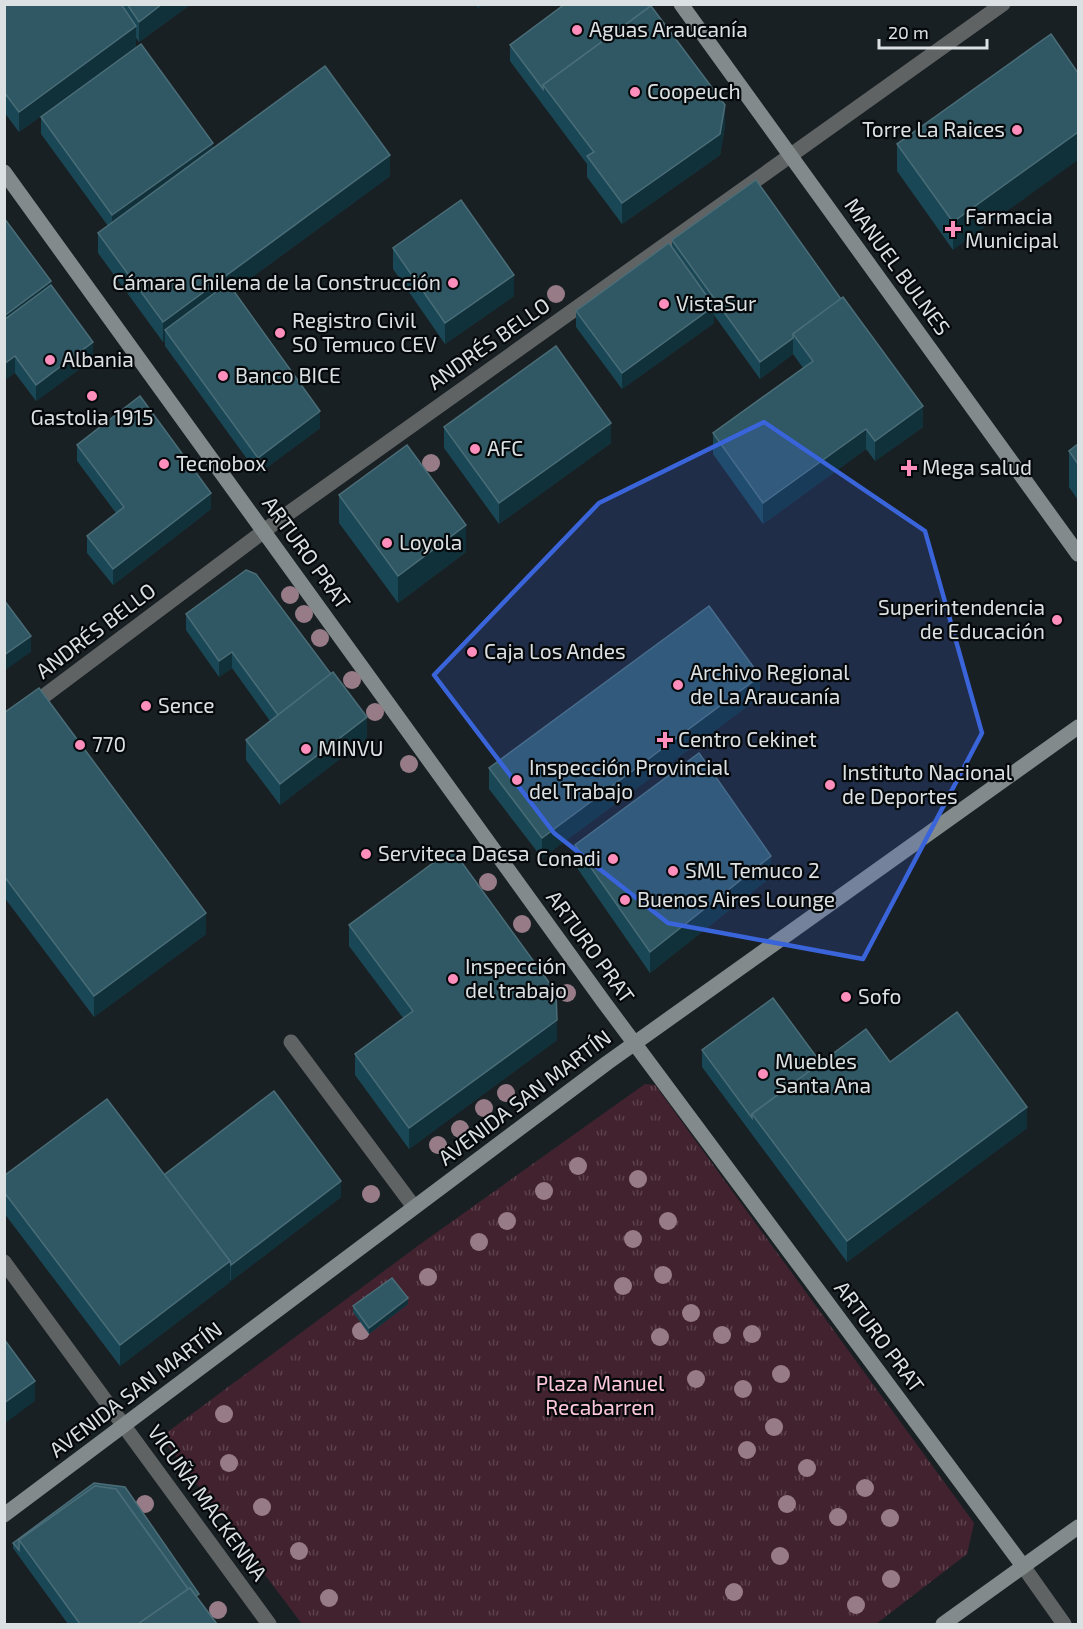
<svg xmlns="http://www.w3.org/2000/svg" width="1083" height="1629" viewBox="0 0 1083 1629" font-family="'Exo 2',sans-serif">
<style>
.park{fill:url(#park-tufts)}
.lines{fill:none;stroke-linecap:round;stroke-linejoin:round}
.lane{stroke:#5f6364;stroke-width:15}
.street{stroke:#5f6364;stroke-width:15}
.secondary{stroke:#838a8c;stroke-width:15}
.tree{fill:#977c88}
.wall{fill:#1a4755}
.shaded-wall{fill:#11313a}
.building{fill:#2f5864;stroke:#4a6d78;stroke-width:1.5}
.marked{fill:#3a64da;fill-opacity:0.2;stroke:#3a64da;stroke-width:4.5;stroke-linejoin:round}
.poi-dot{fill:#fe8ebb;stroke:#06090b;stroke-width:2}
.labels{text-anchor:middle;stroke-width:4.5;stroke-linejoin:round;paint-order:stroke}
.poi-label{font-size:21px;fill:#dbe0e2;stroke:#06090b;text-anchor:start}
.street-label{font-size:21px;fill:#dbe0e2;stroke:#06090b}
.park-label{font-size:21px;fill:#fec7da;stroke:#06090b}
</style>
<defs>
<pattern id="park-tufts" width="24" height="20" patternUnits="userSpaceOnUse" patternTransform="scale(1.5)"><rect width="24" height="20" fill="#42222f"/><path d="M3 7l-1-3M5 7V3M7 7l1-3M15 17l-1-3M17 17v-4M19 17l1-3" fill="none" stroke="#5d424d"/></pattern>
</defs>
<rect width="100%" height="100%" fill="#192023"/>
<polygon class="park" points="645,1084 655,1085 974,1523 967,1554 876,1624 302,1624 161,1437 419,1245"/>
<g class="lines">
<polyline class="lane" points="291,1042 414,1207"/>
<g class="street">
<polyline points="4,726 272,525 1003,4"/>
<polyline points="4,1262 269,1624"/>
<polyline points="1023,1566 1064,1624"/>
</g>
<g class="secondary">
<polyline points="681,4 1078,554"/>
<polyline points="4,172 603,1001 1023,1566"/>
<polyline points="4,1515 607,1063 1078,727"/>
<polyline points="943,1624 1078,1527"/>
</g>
</g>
<g class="tree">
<circle cx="556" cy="294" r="9"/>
<circle cx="431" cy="463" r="9"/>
<circle cx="290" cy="595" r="9"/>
<circle cx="304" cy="614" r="9"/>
<circle cx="320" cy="638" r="9"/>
<circle cx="352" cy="680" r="9"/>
<circle cx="375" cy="712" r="9"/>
<circle cx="409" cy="764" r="9"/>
<circle cx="488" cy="882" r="9"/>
<circle cx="522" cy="924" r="9"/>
<circle cx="567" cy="993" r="9"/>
<circle cx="506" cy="1093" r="9"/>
<circle cx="484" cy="1108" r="9"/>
<circle cx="460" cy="1129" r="9"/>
<circle cx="438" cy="1145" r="9"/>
<circle cx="578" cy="1166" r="9"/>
<circle cx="638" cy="1179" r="9"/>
<circle cx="544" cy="1191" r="9"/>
<circle cx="371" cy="1194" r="9"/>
<circle cx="507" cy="1221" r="9"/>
<circle cx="668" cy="1221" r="9"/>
<circle cx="633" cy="1239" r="9"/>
<circle cx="479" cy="1242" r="9"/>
<circle cx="663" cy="1275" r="9"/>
<circle cx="428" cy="1277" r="9"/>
<circle cx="623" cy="1286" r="9"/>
<circle cx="691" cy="1313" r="9"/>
<circle cx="361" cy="1331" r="9"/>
<circle cx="752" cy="1334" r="9"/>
<circle cx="722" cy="1335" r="9"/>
<circle cx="660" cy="1337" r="9"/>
<circle cx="781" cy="1374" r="9"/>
<circle cx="696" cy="1379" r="9"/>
<circle cx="743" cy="1389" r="9"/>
<circle cx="224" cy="1414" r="9"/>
<circle cx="774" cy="1427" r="9"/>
<circle cx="747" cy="1450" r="9"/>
<circle cx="229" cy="1463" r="9"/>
<circle cx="807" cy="1468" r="9"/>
<circle cx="865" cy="1488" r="9"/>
<circle cx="145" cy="1504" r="9"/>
<circle cx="787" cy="1504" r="9"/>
<circle cx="262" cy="1507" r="9"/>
<circle cx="838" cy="1517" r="9"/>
<circle cx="890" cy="1518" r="9"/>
<circle cx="299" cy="1551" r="9"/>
<circle cx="780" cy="1556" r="9"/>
<circle cx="891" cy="1579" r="9"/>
<circle cx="734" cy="1592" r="9"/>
<circle cx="329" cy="1598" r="9"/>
<circle cx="856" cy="1605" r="9"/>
<circle cx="218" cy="1610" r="9"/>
</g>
<g class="wall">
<polygon points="4,4 191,4 139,42 136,38 136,47 19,132 4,112"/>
<polygon points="1051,34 953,250 897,171 897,144"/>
<polygon points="510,45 725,126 720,155 622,224 587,177 587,164 510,61"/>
<polygon points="41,117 213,149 390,176 233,291 320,428 258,474 165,346 165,341 163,342 98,253 98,233 108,226 41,134"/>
<polygon points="4,218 51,285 93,359 36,401 15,373"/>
<polygon points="672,240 923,427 875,461 866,449 763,524 713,454 713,433 803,368 793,354 760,379 714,315 714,323 622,389 576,327 576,311 672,248"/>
<polygon points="393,248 514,296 445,344 393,269"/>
<polygon points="444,427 611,443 499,524 444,448"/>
<polygon points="1078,444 1078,500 1069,487 1069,451"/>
<polygon points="77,445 211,509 113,585 87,553 87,536 116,513 77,461"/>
<polygon points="339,495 466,552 398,603 339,523"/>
<polygon points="186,614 367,738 280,805 246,760 246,740 270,721 232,668 219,677 186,630"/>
<polygon points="760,697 542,858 489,789 489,768"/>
<polygon points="4,713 206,934 94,1017 4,897"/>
<polygon points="575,845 771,877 650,973 575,865"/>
<polygon points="349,925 557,1040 409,1149 355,1075 355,1054 403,1018 349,946"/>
<polygon points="702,1050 821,1063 890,1062 1027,1128 847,1262 702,1067"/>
<polygon points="164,1175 341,1197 231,1281 230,1279 230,1282 120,1366 4,1213 4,1176"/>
<polygon points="408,1304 369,1334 353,1312 353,1306"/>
<polygon points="94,1483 199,1600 217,1624 68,1624 13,1548 13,1543"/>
</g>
<g class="shaded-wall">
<polygon points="162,4 191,4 139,42 139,22"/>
<polygon points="477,4 484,4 477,9"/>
<polygon points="136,26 136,47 19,132 19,112"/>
<polygon points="725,105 725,126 720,155 622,224 622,203"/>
<polygon points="1078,132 1078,160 953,250 953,222"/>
<polygon points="213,143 213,159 112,232 112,215"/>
<polygon points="390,155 390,176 170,337 165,330 165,341 163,342 163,322"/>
<polygon points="514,275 514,296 445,344 445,323"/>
<polygon points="51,281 51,301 4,336 4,316"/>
<polygon points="714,306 714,323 622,389 622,373"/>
<polygon points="793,338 793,354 760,379 760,362"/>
<polygon points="93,342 93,359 36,401 36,385"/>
<polygon points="15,356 15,373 4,381 4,364"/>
<polygon points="923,406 923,427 875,461 875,441"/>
<polygon points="320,411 320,428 258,474 258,458"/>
<polygon points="611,423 611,443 499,524 499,503"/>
<polygon points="866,429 866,449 763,524 763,503"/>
<polygon points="211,493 211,509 113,585 113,569"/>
<polygon points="466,525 466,552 398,603 398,576"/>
<polygon points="31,636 31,652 4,671 4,655"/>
<polygon points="232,652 232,668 219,677 219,661"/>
<polygon points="760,676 760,697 542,858 542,838"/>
<polygon points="367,717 367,738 280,805 280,784"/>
<polygon points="771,856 771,877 650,973 650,952"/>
<polygon points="206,913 206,934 94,1017 94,996"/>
<polygon points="557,1020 557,1040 409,1149 409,1128"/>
<polygon points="1027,1107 1027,1128 847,1262 847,1241"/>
<polygon points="341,1181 341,1197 231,1281 231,1265"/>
<polygon points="230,1261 230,1282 120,1366 120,1345"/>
<polygon points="408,1298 408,1304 369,1334 369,1328"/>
<polygon points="35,1381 35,1401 4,1424 4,1403"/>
</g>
<g class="building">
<polygon points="4,4 121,4 136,26 19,112 4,92"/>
<polygon points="127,4 162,4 139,22"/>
<polygon points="565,4 647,4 649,7 543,85 543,89 510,45"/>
<polygon points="651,6 725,105 720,134 622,203 587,156 594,152 543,85"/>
<polygon points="1051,34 1078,73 1078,132 953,222 897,144"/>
<polygon points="141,44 213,143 112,215 41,117"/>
<polygon points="325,66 390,155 163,322 98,233"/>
<polygon points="756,180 841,299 793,334 793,338 760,362 672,240"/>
<polygon points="461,200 514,275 445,323 393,248"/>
<polygon points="4,218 51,281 4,316"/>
<polygon points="669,243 714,306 622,373 576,311"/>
<polygon points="228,283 320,411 258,458 165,330"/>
<polygon points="51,285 93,342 36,385 15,356 4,364 4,320"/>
<polygon points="843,297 923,406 875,441 866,429 763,503 713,433 813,361 793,334"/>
<polygon points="556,346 611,423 499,503 444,427"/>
<polygon points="140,396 211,493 113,569 87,536 124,507 77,445"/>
<polygon points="1078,444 1078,464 1069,451"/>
<polygon points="407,445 466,525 398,576 339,495"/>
<polygon points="246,570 256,574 331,674 278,715 232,652 219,661 186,614"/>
<polygon points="4,600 31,636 4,655"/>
<polygon points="709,606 760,676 542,838 489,768"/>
<polygon points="333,672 367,717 280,784 246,740"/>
<polygon points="39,688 206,913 94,996 4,876 4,713"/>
<polygon points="699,753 771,856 650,952 575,845"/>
<polygon points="452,849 556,992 557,1020 409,1128 355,1054 413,1011 349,925"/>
<polygon points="773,998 821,1063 752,1114 752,1118 702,1050"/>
<polygon points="957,1012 1027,1107 847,1241 752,1114 866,1029 890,1062"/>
<polygon points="274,1091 341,1181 231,1265 230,1261 164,1175"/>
<polygon points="107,1099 230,1261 120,1345 4,1192 4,1176"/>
<polygon points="392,1278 408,1298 369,1328 353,1306"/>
<polygon points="4,1339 35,1381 4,1403"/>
<polygon points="94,1483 125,1487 199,1594 196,1596 190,1588 188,1589 116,1489 95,1486 19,1540 19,1550 13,1543"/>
<polygon points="95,1486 116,1489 188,1589 138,1624 80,1624 19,1540"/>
<polygon points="190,1588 217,1624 138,1624"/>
</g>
<path class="marked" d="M 764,422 L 925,531 L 982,733 L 863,959 L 668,923 L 554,833 L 434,675 L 599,503 Z"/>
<g class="poi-dot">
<circle cx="577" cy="30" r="6"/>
<circle cx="635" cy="92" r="6"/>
<circle cx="1017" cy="130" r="6"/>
<path d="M950 220h6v6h6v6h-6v6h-6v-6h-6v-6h6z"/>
<circle cx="453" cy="283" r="6"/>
<circle cx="664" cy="304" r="6"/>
<circle cx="280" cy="333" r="6"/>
<circle cx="50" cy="360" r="6"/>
<circle cx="223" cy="376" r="6"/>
<circle cx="92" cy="396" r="6"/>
<circle cx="475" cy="449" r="6"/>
<circle cx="164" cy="464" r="6"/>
<path d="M906 459h6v6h6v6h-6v6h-6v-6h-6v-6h6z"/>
<circle cx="387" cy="543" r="6"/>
<circle cx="1057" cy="620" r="6"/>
<circle cx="472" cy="652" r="6"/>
<circle cx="678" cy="685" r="6"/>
<circle cx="146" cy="706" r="6"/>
<path d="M662 731h6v6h6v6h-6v6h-6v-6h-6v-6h6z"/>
<circle cx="80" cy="745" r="6"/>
<circle cx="306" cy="749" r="6"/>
<circle cx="517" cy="780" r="6"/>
<circle cx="830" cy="785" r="6"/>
<circle cx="366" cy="854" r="6"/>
<circle cx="613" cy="859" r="6"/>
<circle cx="673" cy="871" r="6"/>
<circle cx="625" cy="900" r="6"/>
<circle cx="453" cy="979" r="6"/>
<circle cx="846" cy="997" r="6"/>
<circle cx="763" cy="1074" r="6"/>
</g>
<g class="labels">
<g class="poi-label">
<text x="589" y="37">Aguas Araucanía</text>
<text x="647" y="99">Coopeuch</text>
<text x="1005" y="137" text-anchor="end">Torre La Raices</text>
<text x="965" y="224">Farmacia<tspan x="965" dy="24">Municipal</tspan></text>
<text x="441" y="290" text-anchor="end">Cámara Chilena de la Construcción</text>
<text x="676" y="311">VistaSur</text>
<text x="292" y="328">Registro Civil<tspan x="292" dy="24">SO Temuco CEV</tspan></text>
<text x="62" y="367">Albania</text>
<text x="235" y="383">Banco BICE</text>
<text x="92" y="425" text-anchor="middle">Gastolia 1915</text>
<text x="487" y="456">AFC</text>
<text x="176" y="471">Tecnobox</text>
<text x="922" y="475">Mega salud</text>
<text x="399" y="550">Loyola</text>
<text x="1045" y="615" text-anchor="end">Superintendencia<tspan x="1045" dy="24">de Educación</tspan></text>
<text x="484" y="659">Caja Los Andes</text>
<text x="690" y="680">Archivo Regional<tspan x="690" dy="24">de La Araucanía</tspan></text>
<text x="158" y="713">Sence</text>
<text x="678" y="747">Centro Cekinet</text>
<text x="92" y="752">770</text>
<text x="318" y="756">MINVU</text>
<text x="529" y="775">Inspección Provincial<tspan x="529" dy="24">del Trabajo</tspan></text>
<text x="842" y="780">Instituto Nacional<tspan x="842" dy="24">de Deportes</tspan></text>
<text x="378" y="861">Serviteca Dacsa</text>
<text x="601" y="866" text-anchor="end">Conadi</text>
<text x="685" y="878">SML Temuco 2</text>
<text x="637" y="907">Buenos Aires Lounge</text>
<text x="465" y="974">Inspección<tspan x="465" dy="24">del trabajo</tspan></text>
<text x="858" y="1004">Sofo</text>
<text x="775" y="1069">Muebles<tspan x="775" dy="24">Santa Ana</tspan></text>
</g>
<g class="street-label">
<text transform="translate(897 267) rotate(54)" y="7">MANUEL BULNES</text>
<text transform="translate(489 344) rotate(-35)" y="7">ANDRÉS BELLO</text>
<text transform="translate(306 553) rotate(54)" y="7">ARTURO PRAT</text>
<text transform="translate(96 631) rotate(-37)" y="7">ANDRÉS BELLO</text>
<text transform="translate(590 947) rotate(54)" y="7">ARTURO PRAT</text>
<text transform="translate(525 1098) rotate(-37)" y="7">AVENIDA SAN MARTÍN</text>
<text transform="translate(879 1337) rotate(53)" y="7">ARTURO PRAT</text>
<text transform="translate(136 1390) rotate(-37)" y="7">AVENIDA SAN MARTÍN</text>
<text transform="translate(207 1503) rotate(54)" y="7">VICUÑA MACKENNA</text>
</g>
<g class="park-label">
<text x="600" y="1391">Plaza Manuel<tspan x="600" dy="24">Recabarren</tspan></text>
</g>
</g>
<rect width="1083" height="1629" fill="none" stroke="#dbe0e2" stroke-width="12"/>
<path d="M879 39v9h108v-9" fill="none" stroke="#dbe0e2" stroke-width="3"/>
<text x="888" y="39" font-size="18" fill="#dbe0e2" stroke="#06090b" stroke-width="4.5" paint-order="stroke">20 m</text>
</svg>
